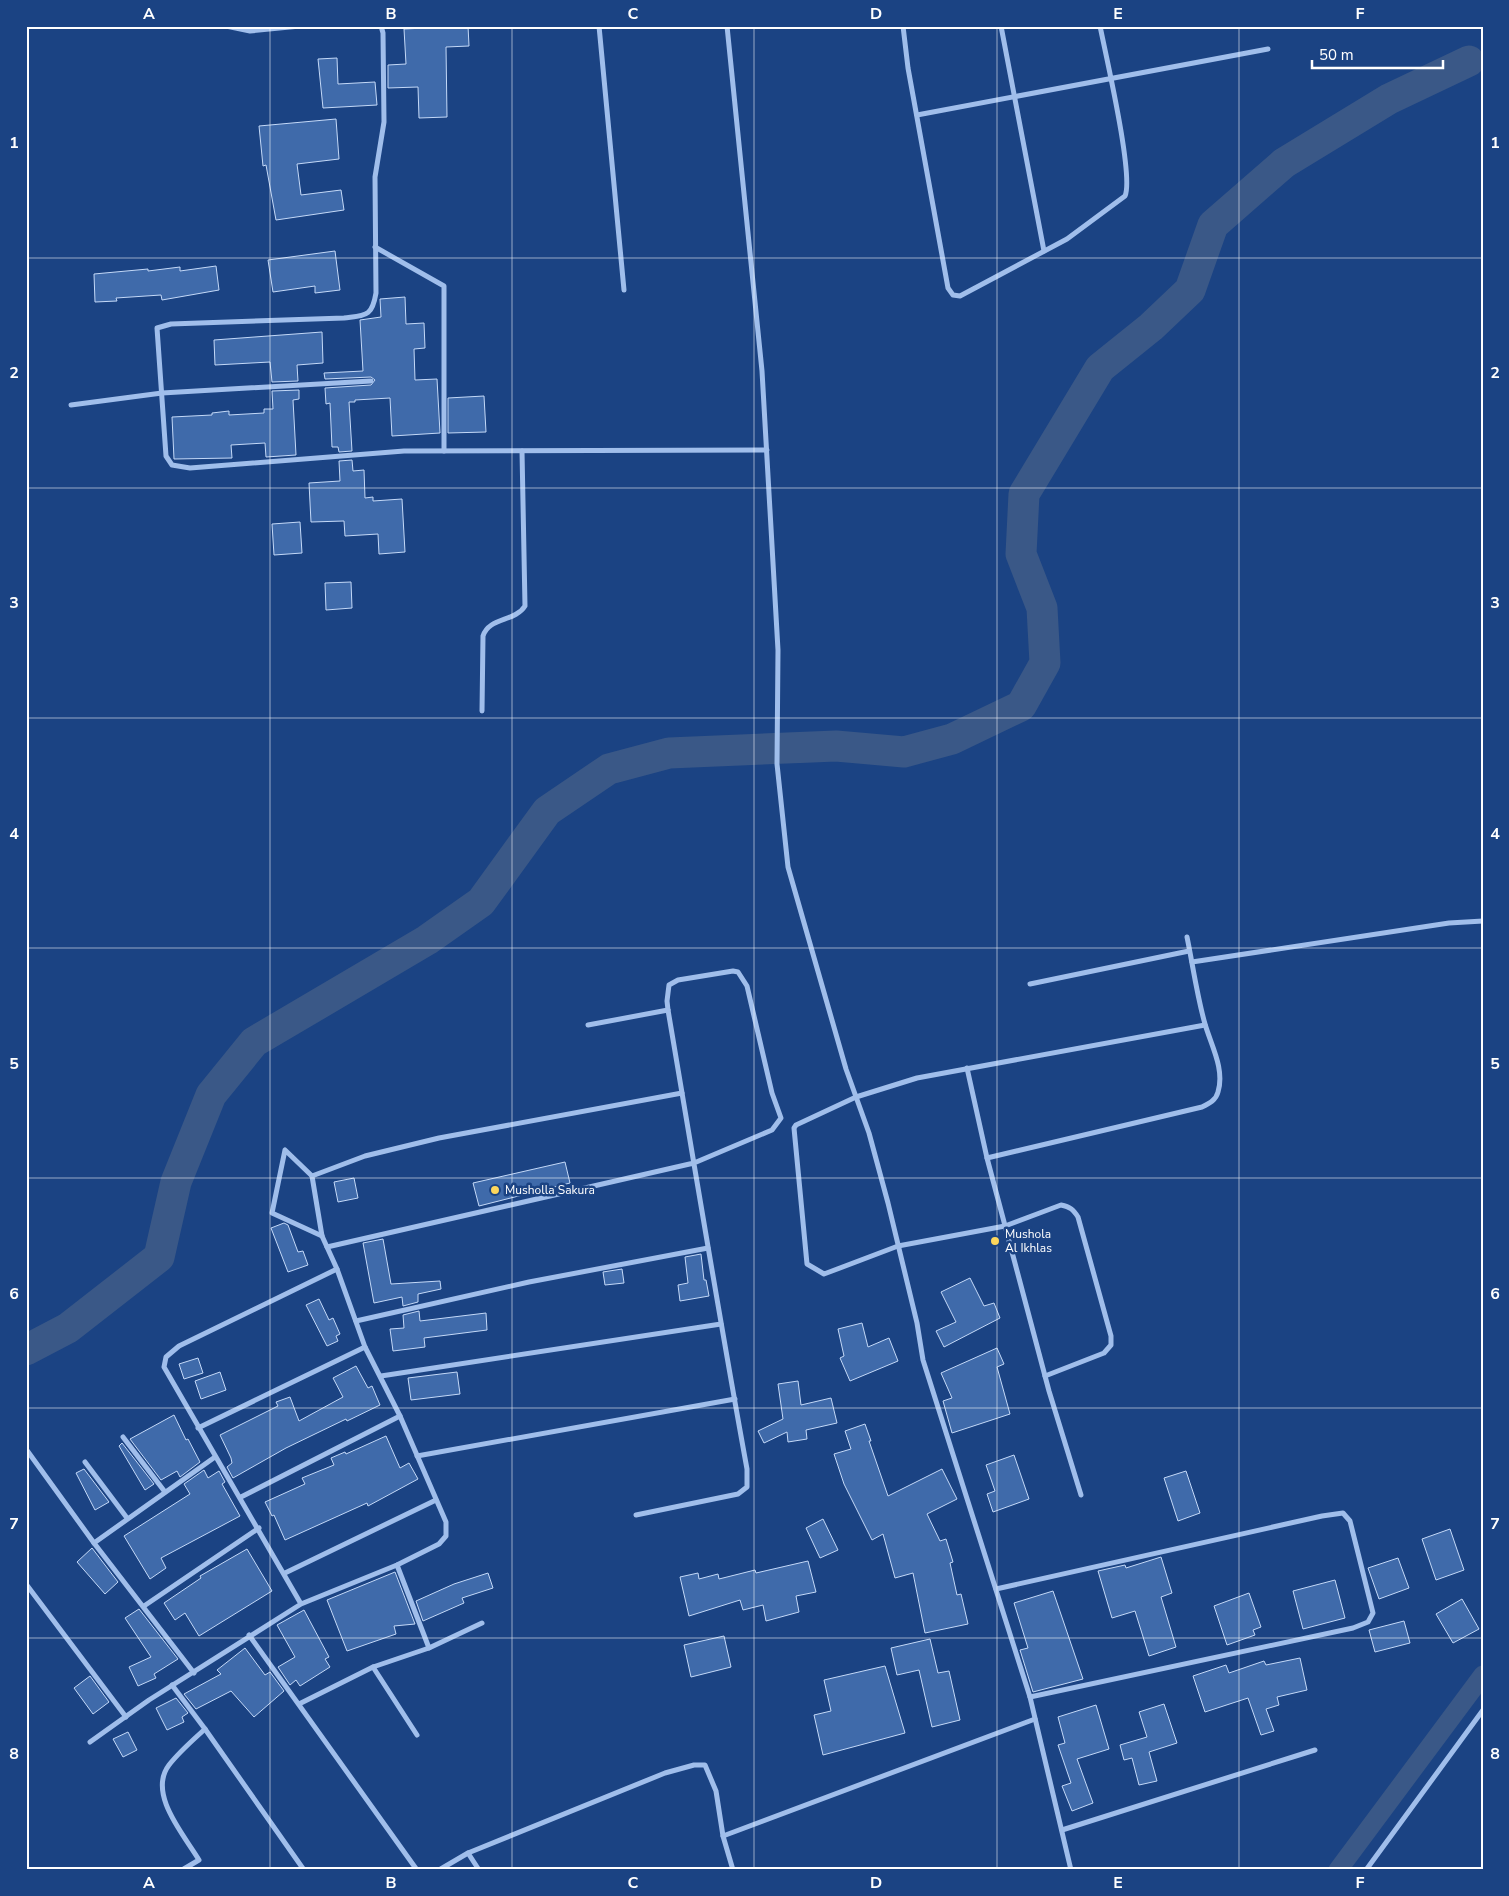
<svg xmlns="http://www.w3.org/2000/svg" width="1509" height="1896" viewBox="0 0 1509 1896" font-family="'Nunito Sans',sans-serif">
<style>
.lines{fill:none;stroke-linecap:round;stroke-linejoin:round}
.canal{stroke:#3a5887;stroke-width:19}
.river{stroke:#3a5887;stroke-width:31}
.building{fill:#3f6aaa;stroke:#c4d9f8}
.minor{stroke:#a0beeb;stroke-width:5}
.grid{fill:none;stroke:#fff;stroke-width:1;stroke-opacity:0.55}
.poi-dot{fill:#fcd65c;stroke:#1b4383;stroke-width:2}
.labels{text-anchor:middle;stroke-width:5;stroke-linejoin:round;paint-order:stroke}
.poi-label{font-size:12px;fill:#fff;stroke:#1b4383;text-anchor:start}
.neatline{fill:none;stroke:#fff;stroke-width:2}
.grid-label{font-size:16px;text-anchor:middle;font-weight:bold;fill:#fff}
</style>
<rect width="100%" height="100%" fill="#1b4383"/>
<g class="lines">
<polyline class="canal" points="1338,1870 1483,1675"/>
<polyline class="river" points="26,1350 68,1328 159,1257 176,1182 211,1095 254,1042 427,940 481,902 547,811 609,769 669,753 836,746 904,752 952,739 1021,706 1045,663 1042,608 1021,554 1024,494 1100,368 1151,327 1190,290 1213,225 1284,163 1389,99 1469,61"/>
</g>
<g class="building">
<polygon points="468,26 469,46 446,47 447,117 419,118 418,87 388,88 388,65 406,64 404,29"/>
<polygon points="337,58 338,84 375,82 377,105 323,108 318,59"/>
<polygon points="336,119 339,159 297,164 301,195 341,190 344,210 276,220 266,165 263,166 259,126"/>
<polygon points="335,251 340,290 315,293 315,286 273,292 268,260"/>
<polygon points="216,266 219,290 162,300 161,295 116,298 117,301 95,302 94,274 148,269 148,271 180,267 180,271"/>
<polygon points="405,297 406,324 424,323 425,348 414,349 415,380 437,379 440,433 392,436 390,398 355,400 355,402 349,402 352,451 339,452 338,447 332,447 330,403 326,404 325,388 371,385 375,380 371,377 325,379 324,373 363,371 360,320 381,317 380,299"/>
<polygon points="322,332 323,363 297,365 298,381 272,382 270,362 215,365 214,340"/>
<polygon points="299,390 299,399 293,400 296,455 266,457 265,443 231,445 232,458 174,459 172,417 212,415 212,413 229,411 229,415 264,413 264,409 273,409 272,391"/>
<polygon points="484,396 486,432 448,433 448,398"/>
<polygon points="352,460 353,471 364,470 365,498 373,497 373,501 402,499 405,552 379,554 378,534 345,536 344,521 311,522 309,483 340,481 339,461"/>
<polygon points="300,522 302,553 274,555 272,524"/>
<polygon points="351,582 352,608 326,610 325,583"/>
<polygon points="565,1162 570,1183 479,1206 473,1183"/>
<polygon points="354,1178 358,1198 338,1202 334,1182"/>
<polygon points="284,1223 288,1225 298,1252 303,1251 308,1265 288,1272 271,1228"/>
<polygon points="383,1239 391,1284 440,1281 441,1289 418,1294 418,1302 403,1306 402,1297 374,1303 363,1243"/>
<polygon points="701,1254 704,1280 706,1280 709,1296 680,1301 678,1285 688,1283 685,1257"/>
<polygon points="622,1269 624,1283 605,1285 603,1272"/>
<polygon points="970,1278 984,1306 994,1303 1000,1318 944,1347 936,1331 956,1322 941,1292"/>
<polygon points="319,1299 329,1320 333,1318 340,1334 336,1336 338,1341 327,1346 306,1305"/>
<polygon points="419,1311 420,1321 486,1313 487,1330 424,1338 425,1347 393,1351 390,1329 404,1328 403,1315"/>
<polygon points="862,1323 868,1347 889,1338 898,1361 850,1381 840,1358 844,1356 838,1329"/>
<polygon points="997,1348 1004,1364 997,1367 1010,1414 952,1433 943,1401 952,1398 941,1373"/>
<polygon points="198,1358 203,1373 184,1379 179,1364"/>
<polygon points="356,1366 368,1388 372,1386 380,1405 347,1421 346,1419 286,1448 233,1478 227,1467 232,1463 231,1458 220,1435 278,1406 276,1402 290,1397 299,1421 343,1397 333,1378"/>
<polygon points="220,1372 226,1390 201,1399 195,1381"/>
<polygon points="457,1372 460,1394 411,1400 408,1378"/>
<polygon points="798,1381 801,1405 831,1398 837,1423 806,1430 807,1439 788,1442 787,1432 764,1443 758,1431 783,1419 778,1384"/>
<polygon points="174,1415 186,1440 188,1439 200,1462 180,1477 177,1471 161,1480 130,1439"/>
<polygon points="865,1424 871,1441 869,1441 888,1496 942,1469 957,1499 927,1514 940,1541 946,1539 953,1562 950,1563 957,1595 961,1594 968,1624 925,1633 913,1573 895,1578 883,1534 872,1540 844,1484 834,1454 851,1449 845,1431"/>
<polygon points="386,1436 400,1468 409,1463 418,1479 368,1506 367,1503 285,1540 274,1515 272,1516 265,1502 305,1484 302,1478 334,1465 331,1458 345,1452 346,1454"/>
<polygon points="122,1443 154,1484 145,1490 119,1446"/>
<polygon points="1014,1455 1029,1499 993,1512 987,1494 995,1491 986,1465"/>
<polygon points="84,1469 109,1502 95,1510 76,1473"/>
<polygon points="204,1470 208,1478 219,1471 225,1482 222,1484 240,1516 161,1558 166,1568 150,1579 124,1536 190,1494 184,1484"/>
<polygon points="1186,1471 1200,1513 1178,1521 1164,1478"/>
<polygon points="823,1519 838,1550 820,1558 806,1528"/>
<polygon points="1450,1529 1464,1570 1436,1580 1422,1539"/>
<polygon points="92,1548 118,1582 105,1594 77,1562"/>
<polygon points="247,1549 272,1591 199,1636 185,1613 175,1620 164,1603 201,1578 200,1576"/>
<polygon points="1161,1557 1172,1593 1161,1597 1176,1647 1149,1656 1135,1611 1112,1618 1098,1571 1125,1565 1126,1568"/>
<polygon points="1398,1558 1409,1588 1379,1599 1368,1568"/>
<polygon points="808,1561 816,1592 796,1596 799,1612 766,1621 763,1605 743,1610 740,1600 689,1616 680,1577 698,1573 699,1579 718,1574 719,1579 755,1570 756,1573"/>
<polygon points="395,1572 415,1624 394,1626 396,1634 347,1651 327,1600"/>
<polygon points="488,1573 493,1588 462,1598 464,1603 423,1621 416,1601 454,1584"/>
<polygon points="1335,1580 1345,1618 1303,1629 1293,1591"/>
<polygon points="1053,1591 1083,1679 1033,1692 1020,1650 1028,1648 1014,1603"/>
<polygon points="1249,1593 1261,1627 1253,1630 1255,1635 1227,1645 1214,1606"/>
<polygon points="1462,1599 1479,1629 1453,1643 1436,1614"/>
<polygon points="139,1609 178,1659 154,1674 156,1678 138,1686 129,1667 151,1657 125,1618"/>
<polygon points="304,1610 329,1657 325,1659 330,1667 300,1686 296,1680 290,1685 278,1667 295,1657 277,1625"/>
<polygon points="1404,1621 1410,1643 1375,1652 1369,1630"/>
<polygon points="724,1636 731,1667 691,1677 684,1645"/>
<polygon points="930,1639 938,1673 949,1671 960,1720 932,1727 919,1670 897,1675 891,1648"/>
<polygon points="245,1648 265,1675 270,1672 284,1691 254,1717 231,1691 196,1709 184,1694 221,1674 217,1670"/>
<polygon points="1300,1658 1307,1690 1277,1697 1279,1705 1266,1709 1274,1731 1261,1735 1248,1698 1205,1712 1193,1676 1226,1665 1229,1673 1264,1661 1266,1665"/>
<polygon points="885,1666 905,1733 823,1755 814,1715 831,1711 824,1680"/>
<polygon points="90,1676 109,1702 93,1714 74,1688"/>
<polygon points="176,1698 188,1713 182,1717 184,1722 167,1730 156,1708"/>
<polygon points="1164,1704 1177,1743 1149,1752 1157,1781 1139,1785 1132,1758 1124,1760 1120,1745 1147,1737 1139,1712"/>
<polygon points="1096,1705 1109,1749 1077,1759 1093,1803 1072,1811 1062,1786 1071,1783 1058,1745 1065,1743 1058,1717"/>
<polygon points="128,1732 137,1750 123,1757 113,1739"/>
</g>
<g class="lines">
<g class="minor">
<polyline points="226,26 250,31 300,26"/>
<path d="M 381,26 L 383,33 L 384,122 L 375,177 L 376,293 C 372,317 366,315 344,318 L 171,324 L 157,328 L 166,456 L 172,465 L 190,468 L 404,451 L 767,450"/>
<polyline points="599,26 624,290"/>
<polyline points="727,26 762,371 778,650 777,764 788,867 846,1069 869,1133 888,1203 917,1323 923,1360 1030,1697 1071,1870"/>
<path d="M 903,26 L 908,68 L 948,288 L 953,295 L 960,296 L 1067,239 L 1125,196 C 1134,176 1106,56 1100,26"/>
<polyline points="1001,26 1044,251"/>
<polyline points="917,115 1268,49"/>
<polyline points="375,247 444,286 444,451"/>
<polyline points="71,405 162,393 371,381"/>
<path d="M 482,711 L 483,636 C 489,617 515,622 525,606 L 522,451"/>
<polyline points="1192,962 1449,923 1483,921"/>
<polyline points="1030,984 1189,951"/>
<polyline points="588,1025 668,1010"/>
<path d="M 967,1068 L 987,1158 L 1202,1107 C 1210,1103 1216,1100 1218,1092 C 1225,1069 1211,1045 1205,1024 C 1197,996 1193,966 1187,937"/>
<polyline points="987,1158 1049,1391 1081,1495"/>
<polyline points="312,1176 285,1150 272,1213 322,1236"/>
<path d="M 327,1247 L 694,1163 L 772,1130 L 781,1118 L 772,1093 L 747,986 L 738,972 L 733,971 L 678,980 L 669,985 L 667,1001 L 668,1010 C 694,1163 719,1316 747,1469 L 747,1487 L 738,1494 L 636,1515"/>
<polyline points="337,1269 322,1236 312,1176 365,1156 439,1138 682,1093"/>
<polyline points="356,1321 529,1282 708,1248"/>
<polyline points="381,1376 721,1324"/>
<path d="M 1045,1376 L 1104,1353 L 1111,1345 L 1111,1336 L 1078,1217 C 1073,1209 1070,1207 1061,1205 L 1005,1226 L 898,1246 L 824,1274 L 807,1264 L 794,1128 L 796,1125 L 856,1097 L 917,1078 L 1205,1025"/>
<polyline points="198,1428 365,1347"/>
<polyline points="123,1437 165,1492"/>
<polyline points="26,1449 94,1543"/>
<polyline points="417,1456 735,1399"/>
<polyline points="85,1462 127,1518"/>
<polyline points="241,1497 400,1416"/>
<polyline points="397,1565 429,1648"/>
<polyline points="285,1573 436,1500"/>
<polyline points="26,1584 126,1717"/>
<polyline points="996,1589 1322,1516 1343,1513 1350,1521 1373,1613 1368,1622 1353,1628 1030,1697"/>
<polyline points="144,1606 259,1528"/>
<polyline points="249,1635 417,1870"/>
<polyline points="373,1667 417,1735"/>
<polyline points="194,1673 94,1543 215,1457"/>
<polyline points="172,1685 205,1729 304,1870"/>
<polyline points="299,1704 373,1667 429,1648 482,1623"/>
<polyline points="90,1742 149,1700 301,1604 397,1565 439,1544 446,1536 446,1522 400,1416 365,1347 337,1269 179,1346 166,1357 164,1367 301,1604"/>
<polyline points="1062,1830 1315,1750"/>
<polyline points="468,1853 479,1870"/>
<path d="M 182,1870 L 199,1860 C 185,1836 147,1794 169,1765 C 179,1752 193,1740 205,1729"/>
<polyline points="439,1870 468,1853 665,1773 694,1765 705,1765 716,1791 723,1836"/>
<polyline points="733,1870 723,1836 1035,1719"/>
<polyline points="1366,1870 1483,1710"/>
</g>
</g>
<path class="grid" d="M 270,26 L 270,1870M 512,26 L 512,1870M 754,26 L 754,1870M 997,26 L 997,1870M 1239,26 L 1239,1870M 26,258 L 1483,258M 26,488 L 1483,488M 26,718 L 1483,718M 26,948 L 1483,948M 26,1178 L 1483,1178M 26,1408 L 1483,1408M 26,1638 L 1483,1638"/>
<g class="poi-dot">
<circle cx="495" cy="1190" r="5"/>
<circle cx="995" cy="1241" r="5"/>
</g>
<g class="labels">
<g class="poi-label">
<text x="505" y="1194">Musholla Sakura</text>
<text x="1005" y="1238">Mushola<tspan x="1005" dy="14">Al Ikhlas</tspan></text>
</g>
</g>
<rect width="1509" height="1896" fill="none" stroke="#1b4383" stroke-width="55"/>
<path d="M1312 60v8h131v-8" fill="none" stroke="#ffffff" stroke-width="2.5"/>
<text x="1319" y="60" font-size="15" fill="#ffffff" stroke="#1b4383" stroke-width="4" paint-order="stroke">50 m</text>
<rect x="28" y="28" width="1454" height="1840" class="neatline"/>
<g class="grid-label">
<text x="149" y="19">A</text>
<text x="391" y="19">B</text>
<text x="633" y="19">C</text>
<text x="876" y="19">D</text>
<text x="1118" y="19">E</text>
<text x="1360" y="19">F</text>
<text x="14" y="148">1</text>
<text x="1495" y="148">1</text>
<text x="14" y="378">2</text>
<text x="1495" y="378">2</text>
<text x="14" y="608">3</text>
<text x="1495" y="608">3</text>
<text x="14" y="839">4</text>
<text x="1495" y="839">4</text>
<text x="14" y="1069">5</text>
<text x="1495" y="1069">5</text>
<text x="14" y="1299">6</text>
<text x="1495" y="1299">6</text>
<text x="14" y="1529">7</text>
<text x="1495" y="1529">7</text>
<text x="14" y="1759">8</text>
<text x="1495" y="1759">8</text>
<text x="149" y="1888">A</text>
<text x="391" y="1888">B</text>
<text x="633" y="1888">C</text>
<text x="876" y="1888">D</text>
<text x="1118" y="1888">E</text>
<text x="1360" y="1888">F</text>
</g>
</svg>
